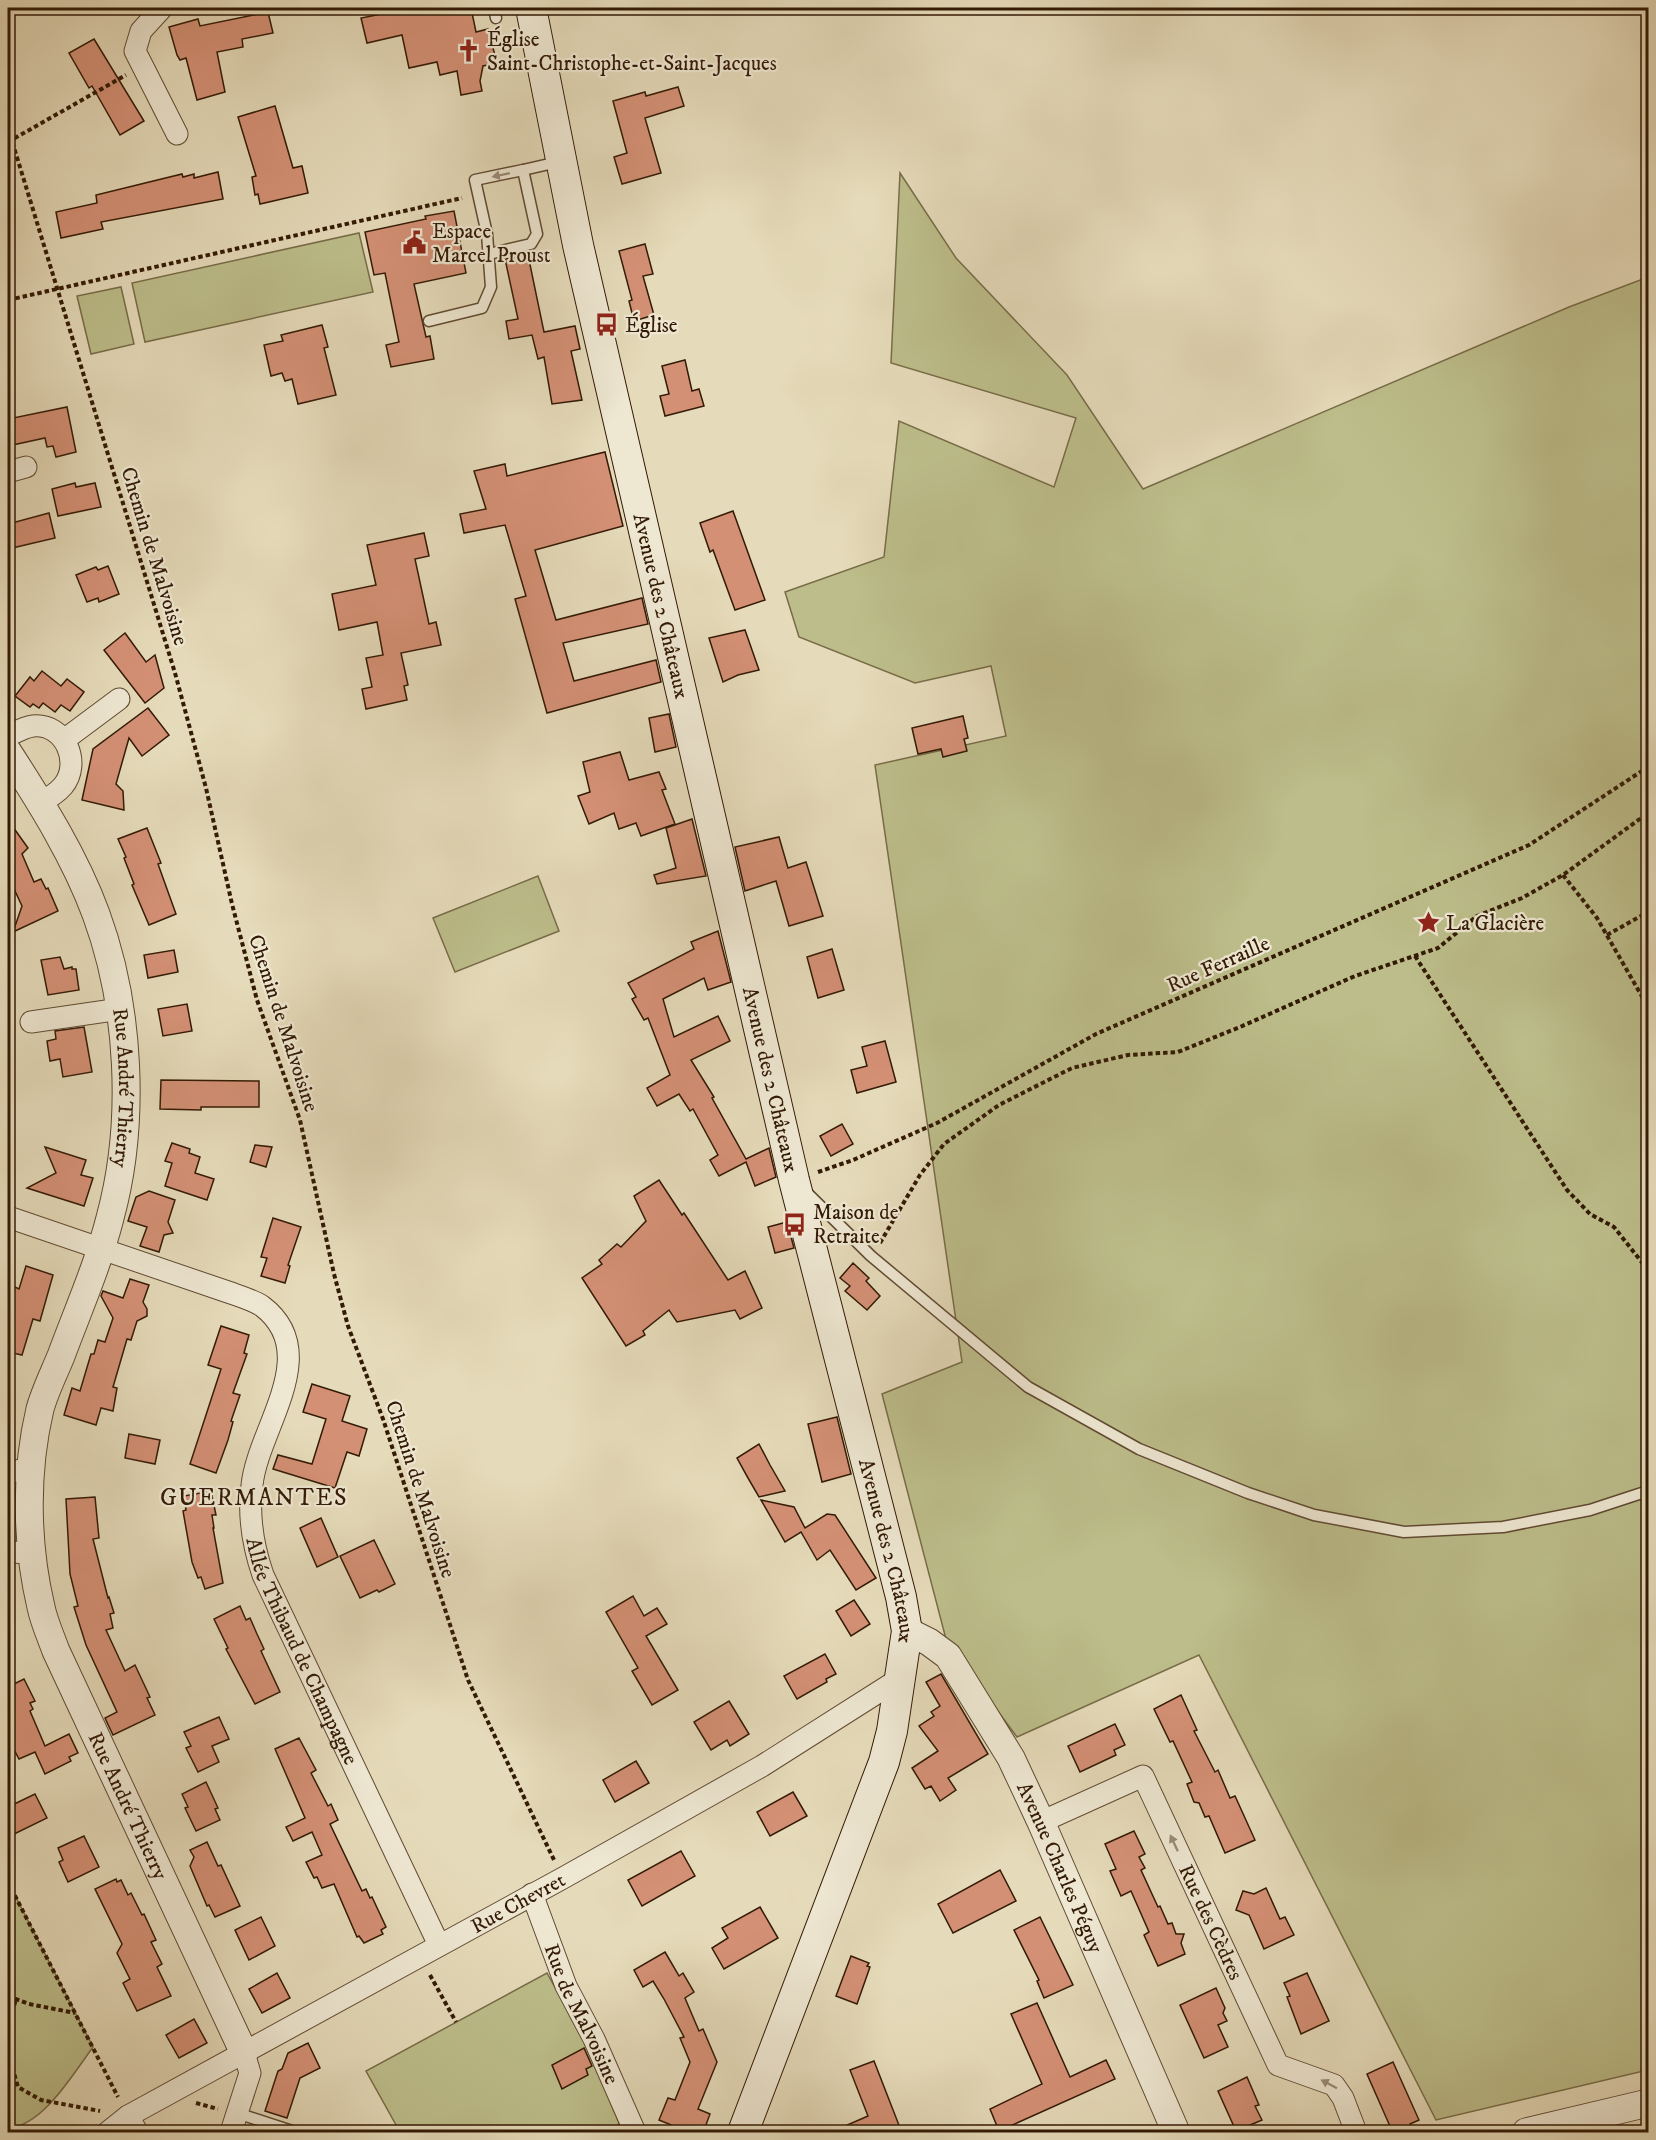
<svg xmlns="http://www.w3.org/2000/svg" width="1656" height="2140" viewBox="0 0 1656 2140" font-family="'IM FELL DW Pica',serif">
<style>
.green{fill:#bcbd8a;stroke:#786c48;stroke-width:1.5}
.building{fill:#d49075;stroke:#331a05;stroke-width:1.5}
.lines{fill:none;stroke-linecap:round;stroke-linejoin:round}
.service-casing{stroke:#604a32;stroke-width:13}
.minor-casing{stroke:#604a32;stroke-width:23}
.tertiary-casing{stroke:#604a32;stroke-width:29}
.secondary-casing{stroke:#331a05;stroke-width:32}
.path{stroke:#331a05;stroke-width:4;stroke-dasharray:4.5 3;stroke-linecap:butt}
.service{stroke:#eee7d2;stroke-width:10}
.minor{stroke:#eee7d2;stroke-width:21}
.tertiary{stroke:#eee7d2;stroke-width:27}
.secondary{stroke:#eee7d2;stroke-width:30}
.oneway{fill:#9a8b76}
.labels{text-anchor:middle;stroke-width:4.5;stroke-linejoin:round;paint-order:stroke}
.poi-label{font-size:21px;fill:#331a05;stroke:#eee7d2;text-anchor:start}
.street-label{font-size:21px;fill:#331a05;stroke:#eee7d2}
.quarter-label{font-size:24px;letter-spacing:1.5px;fill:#331a05;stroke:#eee7d2}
</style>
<rect width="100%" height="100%" fill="#e5dab9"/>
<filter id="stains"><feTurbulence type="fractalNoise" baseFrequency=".00333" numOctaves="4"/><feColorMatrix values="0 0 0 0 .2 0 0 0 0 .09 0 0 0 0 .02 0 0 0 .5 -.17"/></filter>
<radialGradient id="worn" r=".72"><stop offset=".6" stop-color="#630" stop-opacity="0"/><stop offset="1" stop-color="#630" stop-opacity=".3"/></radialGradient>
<g class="green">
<polygon points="900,173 956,258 1067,375 1143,489 1569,307 1648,277 1648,2070 1436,2120 1199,1655 1017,1737 947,1643 882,1394 962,1362 875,765 1006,736 991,666 915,683 799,637 785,592 884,557 899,421 1054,487 1076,418 891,363"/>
<polygon points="359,233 373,292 145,342 132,283"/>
<polygon points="121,287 134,344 91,354 77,296"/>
<polygon points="538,876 559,931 455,972 433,918"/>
<path d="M 8,1882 L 93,2047 C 73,2074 43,2126 8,2128 Z"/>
<polygon points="547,1973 587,2046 619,2123 613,2132 400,2132 366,2071"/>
</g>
<g class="building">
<polygon points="412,8 471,8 476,32 488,29 497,63 483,66 480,81 482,91 461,95 457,71 440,75 437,62 409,68 402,35 367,43 361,18"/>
<polygon points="268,12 273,33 242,39 243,47 217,52 225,92 197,100 186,58 180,60 177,55 169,27 198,19 200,26"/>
<polygon points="94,39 144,121 120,135 92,86 89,88 69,53"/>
<polygon points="678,87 684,106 645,118 661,173 622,184 614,157 627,153 613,101 645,92 646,96"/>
<polygon points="275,106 293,168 302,166 308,193 260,204 258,194 255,195 252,177 256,176 238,117"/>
<polygon points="218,172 223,199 101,222 103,229 61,238 56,212 97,203 96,195 182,174 183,177 194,174 194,178"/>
<polygon points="454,211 466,273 414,284 426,337 430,336 434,359 391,367 386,345 399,342 385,273 374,275 365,232 426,219 425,216"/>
<polygon points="645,244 653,274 643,276 654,315 634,321 629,301 632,300 619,251"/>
<polygon points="528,255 544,332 575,326 580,349 571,351 582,400 552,404 544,357 538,359 532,335 509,339 506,321 518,319 505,259"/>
<polygon points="322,325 328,347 324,348 336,395 298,404 292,379 285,381 282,373 271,376 264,345 283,341 281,335"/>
<polygon points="685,360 692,391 699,389 704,406 665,416 660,396 669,394 662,366"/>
<polygon points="67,407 76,452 56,457 53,446 47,447 45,438 8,446 8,419"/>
<polygon points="605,452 623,526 535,550 556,620 642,598 648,624 563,643 574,681 656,660 661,682 547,713 515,599 526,596 505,525 464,533 460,514 486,509 474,471 505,464 507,476"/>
<polygon points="75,483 76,487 95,483 101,507 58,516 52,489"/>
<polygon points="733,511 765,600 735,610 713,550 710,552 700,523"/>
<polygon points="49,513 55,538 8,549 8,524"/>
<polygon points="424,533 429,556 415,559 429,624 436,622 441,645 401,653 408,685 404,686 407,700 366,709 362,689 372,687 366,658 383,655 377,622 339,630 332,594 376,585 367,545"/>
<polygon points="108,566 119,594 99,602 98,598 87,602 76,575 96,567 98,570"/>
<polygon points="745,630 759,670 738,675 723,682 709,638"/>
<polygon points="125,633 146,662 155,655 164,688 145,703 104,650"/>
<polygon points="42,671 61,686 67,679 84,692 70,711 61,705 55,712 43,703 39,708 33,704 30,707 15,696 30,677 34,681"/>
<polygon points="148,708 169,735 142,756 129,738 116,784 123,791 124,810 82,800 93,749"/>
<polygon points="669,714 676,747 655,752 649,718"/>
<polygon points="963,716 968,738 964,739 967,751 943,757 941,749 918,754 912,728"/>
<polygon points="620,752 629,780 659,772 666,789 662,790 675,824 641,836 636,823 619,829 614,813 589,824 578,796 590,792 583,762"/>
<polygon points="692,819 706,876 657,884 654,875 676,868 666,828"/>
<polygon points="8,820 28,848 22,854 34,882 41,879 46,889 48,888 58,911 13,932 22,906 8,876"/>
<polygon points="147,828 161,863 158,864 176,914 149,925 132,885 134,884 124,858 126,857 118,839"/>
<polygon points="779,837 788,868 806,862 823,916 789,926 776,881 745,891 735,847"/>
<polygon points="718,931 731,982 708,990 704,978 663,999 674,1037 718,1016 730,1041 691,1060 714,1097 712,1098 746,1159 769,1148 776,1177 755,1186 746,1162 719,1176 710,1160 718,1155 693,1109 690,1111 679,1094 657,1106 647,1088 670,1075 648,1018 644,1020 632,999 636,997 628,983 694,949 691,942"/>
<polygon points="832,949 844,990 818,998 807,957"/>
<polygon points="174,950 178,972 148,978 144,955"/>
<polygon points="60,957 64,969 72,967 72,969 76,969 79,990 48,995 41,960"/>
<polygon points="187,1004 192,1031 163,1036 158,1009"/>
<polygon points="84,1027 92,1072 63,1077 60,1059 50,1061 47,1041 56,1039 55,1031"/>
<polygon points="885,1041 896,1082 857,1093 851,1070 867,1066 862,1047"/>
<polygon points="161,1080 259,1081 259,1107 201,1107 201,1110 160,1109"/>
<polygon points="842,1124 853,1144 831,1156 820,1136"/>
<polygon points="172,1143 190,1149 189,1153 200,1157 195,1173 214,1179 207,1200 165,1186 172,1163 165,1161"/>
<polygon points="255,1145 272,1147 266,1167 250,1162"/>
<polygon points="45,1147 86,1160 81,1175 93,1178 84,1206 27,1188 56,1173"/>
<polygon points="659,1180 682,1215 684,1213 728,1280 745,1271 762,1308 740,1319 735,1310 677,1322 669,1310 643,1331 645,1335 626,1346 582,1278 602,1264 599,1260 617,1244 621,1247 646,1221 634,1196"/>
<polygon points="149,1191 175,1200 168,1222 173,1233 164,1235 159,1252 140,1246 147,1227 128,1221 136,1197"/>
<polygon points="273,1218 301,1227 288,1265 290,1266 285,1283 261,1276 267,1258 261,1257"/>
<polygon points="787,1222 794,1248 775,1253 768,1227"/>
<polygon points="853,1263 869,1278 866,1281 880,1296 867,1310 845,1291 850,1286 840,1278"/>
<polygon points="26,1266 53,1275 40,1321 33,1319 22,1355 8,1352 8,1310 15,1287 19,1289"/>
<polygon points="130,1279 149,1285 143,1302 147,1309 147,1316 137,1321 131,1340 127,1339 113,1387 117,1388 113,1411 101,1408 96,1425 64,1415 72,1388 80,1391 91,1354 94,1354 98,1340 105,1342 113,1318 101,1296 103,1291 123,1298"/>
<polygon points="221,1326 249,1335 244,1353 247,1354 233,1393 240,1395 231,1421 233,1422 228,1440 216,1473 190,1464 221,1369 208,1365"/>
<polygon points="312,1384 350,1396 342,1421 367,1429 359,1456 347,1452 335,1488 273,1469 278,1455 312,1464 326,1419 303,1412"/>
<polygon points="837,1417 851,1474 822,1482 808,1424"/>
<polygon points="129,1434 160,1440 155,1464 125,1458"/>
<polygon points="759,1444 770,1465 785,1491 759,1497 748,1478 737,1458"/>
<polygon points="211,1491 216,1515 212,1515 214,1528 213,1528 223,1583 205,1589 201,1577 198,1578 192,1562 183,1511 186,1510 184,1496"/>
<polygon points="95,1497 99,1538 93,1539 108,1598 109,1597 114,1613 110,1614 113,1628 106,1630 125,1671 135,1665 150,1697 147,1698 155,1715 113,1735 105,1718 117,1712 86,1645 74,1607 78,1606 70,1574 66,1499"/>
<polygon points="761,1500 794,1507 805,1528 827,1514 835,1515 876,1578 856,1590 830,1550 817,1560 801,1532 785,1542"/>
<polygon points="321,1518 338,1557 317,1567 300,1528"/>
<polygon points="374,1540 395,1584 379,1592 377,1590 360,1598 340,1556"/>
<polygon points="633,1596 644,1616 657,1608 667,1624 646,1636 678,1690 652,1705 632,1671 638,1668 606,1612"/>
<polygon points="854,1600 870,1624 851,1636 836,1611"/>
<polygon points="240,1606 246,1620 250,1618 257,1634 264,1649 261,1651 280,1692 255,1704 226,1649 228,1648 214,1619"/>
<polygon points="825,1654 836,1674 826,1679 827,1682 797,1699 784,1676"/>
<polygon points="941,1674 988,1754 948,1778 956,1790 940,1801 931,1786 925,1789 912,1768 938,1751 919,1726 934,1716 931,1712 940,1706 926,1682"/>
<polygon points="24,1679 35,1701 30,1703 33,1709 30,1711 45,1746 69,1734 78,1753 69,1757 71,1761 45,1774 35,1752 19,1759 11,1744 14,1742 8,1728 8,1687"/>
<polygon points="1181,1695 1197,1730 1194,1731 1215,1772 1218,1770 1230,1798 1235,1796 1255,1840 1225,1853 1209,1816 1205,1817 1199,1803 1194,1802 1187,1784 1192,1782 1173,1741 1170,1742 1154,1709"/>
<polygon points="729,1701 749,1734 730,1746 727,1740 711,1750 694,1722"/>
<polygon points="219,1717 229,1739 212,1746 219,1762 198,1772 186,1748 191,1746 184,1732"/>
<polygon points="1115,1724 1125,1745 1114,1750 1116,1755 1080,1772 1068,1746"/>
<polygon points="299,1738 316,1770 311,1773 328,1806 331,1804 338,1820 330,1824 362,1891 366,1889 370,1898 372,1897 386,1927 381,1930 383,1934 364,1943 359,1936 357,1937 334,1884 322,1888 317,1877 314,1878 306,1862 322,1855 312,1832 293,1841 286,1827 305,1818 275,1749"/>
<polygon points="636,1761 649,1783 615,1802 603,1780"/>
<polygon points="206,1782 218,1808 215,1809 220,1820 196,1831 185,1808 188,1807 182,1794"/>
<polygon points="793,1792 807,1816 770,1836 757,1812"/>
<polygon points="35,1794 47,1818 8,1837 8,1807"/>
<polygon points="1134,1831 1145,1854 1139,1857 1145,1868 1141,1870 1158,1907 1160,1906 1168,1924 1172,1923 1176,1934 1184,1934 1181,1943 1185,1954 1158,1966 1144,1935 1149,1932 1131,1891 1121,1896 1110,1871 1116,1869 1105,1844"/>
<polygon points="84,1836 99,1867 68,1882 59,1862 63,1860 58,1848"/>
<polygon points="207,1842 218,1866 221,1865 240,1906 215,1917 209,1905 207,1906 190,1866 194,1857 190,1850"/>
<polygon points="681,1851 695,1876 642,1906 628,1880"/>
<polygon points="1000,1870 1016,1901 953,1933 938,1904"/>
<polygon points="116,1879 117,1882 121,1880 128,1895 131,1893 142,1915 144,1914 156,1940 151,1942 162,1964 157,1967 171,1996 137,2011 123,1983 130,1979 117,1953 122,1944 95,1889"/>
<polygon points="1266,1888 1280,1919 1285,1917 1294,1935 1264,1949 1249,1915 1236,1910 1243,1891 1254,1894"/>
<polygon points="760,1907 778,1938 724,1969 712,1948 728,1938 722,1928"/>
<polygon points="261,1917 275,1946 249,1960 235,1930"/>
<polygon points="1040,1917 1073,1985 1044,1998 1037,1981 1039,1980 1014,1930"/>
<polygon points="665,1952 679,1976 683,1973 694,1992 685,1998 699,2031 703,2029 717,2062 698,2109 710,2114 703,2133 691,2133 659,2120 668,2098 675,2100 690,2062 680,2038 684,2037 664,1999 653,1981 643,1987 634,1970"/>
<polygon points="851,1956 869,1963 867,1966 870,1967 857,2004 836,1996"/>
<polygon points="277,1973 290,1998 262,2013 249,1989"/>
<polygon points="1307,1973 1329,2021 1301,2034 1287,1997 1290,1996 1284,1983"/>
<polygon points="1216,1988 1225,2008 1223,2013 1227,2021 1218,2025 1228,2047 1204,2058 1180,2005"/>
<polygon points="1037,2003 1070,2077 1106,2060 1115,2079 999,2131 990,2109 1042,2084 1011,2014"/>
<polygon points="194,2019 207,2043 179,2058 166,2035"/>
<polygon points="308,2043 320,2068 300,2078 287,2118 265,2111 278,2071 282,2069 288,2053"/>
<polygon points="584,2048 592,2066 586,2069 588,2075 562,2089 552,2065"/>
<polygon points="874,2061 902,2133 829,2133 868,2116 850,2070"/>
<polygon points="1393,2062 1419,2120 1410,2124 1411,2127 1399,2133 1393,2133 1367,2074"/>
<polygon points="1247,2077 1259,2105 1255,2106 1262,2120 1236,2131 1218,2091"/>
</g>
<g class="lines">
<defs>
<g id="service">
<polyline points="494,8 496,18"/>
<polyline points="523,170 558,162"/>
<polyline points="429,321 482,308 491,287 487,234 475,180 523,170 537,234 531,244 489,254"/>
<polyline points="804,1190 871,1256 1028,1387 1139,1449 1248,1493 1314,1515 1404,1532 1503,1527 1590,1510 1648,1491"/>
<polyline points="237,2113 292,2131"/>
</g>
<g id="minor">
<polyline points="162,8 141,31 135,51 177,134"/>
<polyline points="8,472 26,467"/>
<path d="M 8,736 C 16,732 24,727 33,726 C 65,723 82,763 63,786 C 57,793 49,798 40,802"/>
<polyline points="64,740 119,699"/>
<polyline points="31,1022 120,1009"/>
<path id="s1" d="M 8,1217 L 228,1292 C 239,1296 253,1300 262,1306 C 324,1353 258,1428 252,1485 C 248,1516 253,1546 263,1575 L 439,1945"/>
<polyline points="8,1472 30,1469"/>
<polyline points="8,1552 32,1553"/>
<path id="s2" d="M 1041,1822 L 1143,1776 L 1278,2065 L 1334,2085 L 1343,2098 L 1356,2132"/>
<path id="s3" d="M 532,1894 L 566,1986 L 594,2039 L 635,2132"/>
<polyline points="128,2116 137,2132"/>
<path id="s4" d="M 108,2132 L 128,2116 L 563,1878 L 762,1766 L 899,1679"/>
<polyline points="231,2132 250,2073 244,2053"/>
</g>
<g id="tertiary">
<path id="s5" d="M 8,752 C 41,803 75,857 96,914 C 130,1006 136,1123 110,1218 C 98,1265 78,1310 61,1356 C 54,1373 45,1391 40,1409 C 25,1472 26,1544 41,1607 C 44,1622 51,1637 56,1651 L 244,2053"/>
<path id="s6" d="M 907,1631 L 929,1642 L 948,1656 L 1011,1758 L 1041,1822 L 1176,2132"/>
<polyline points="1526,2132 1648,2103"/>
</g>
<g id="secondary">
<path id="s7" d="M 531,8 L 578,245 L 794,1180 L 901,1597 L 907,1631 L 892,1731 L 884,1762 L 743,2132"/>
</g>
</defs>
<use href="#service" class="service-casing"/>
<use href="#minor" class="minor-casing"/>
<use href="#tertiary" class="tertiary-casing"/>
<use href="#secondary" class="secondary-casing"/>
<g class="path">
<polyline points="8,128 175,673 206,788 232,904 257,1000 300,1120 334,1274 348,1326 383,1419 468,1680 554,1860"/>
<polyline points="8,142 126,75"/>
<polyline points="8,300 462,198"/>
<polyline points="1563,875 1597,918 1648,1007"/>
<polyline points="1607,935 1648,912"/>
<polyline points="1415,956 1567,1190 1590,1214 1614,1227 1648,1270"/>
<polyline points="818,1172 853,1160 937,1123 1096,1034 1529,845 1648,767"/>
<polyline points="880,1243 920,1175 944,1144 999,1105 1072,1068 1128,1055 1178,1052 1240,1027 1355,976 1438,948 1477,916 1522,898 1563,875 1648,813"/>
<polyline points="8,1882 118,2097"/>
<polyline points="430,1975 456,2022"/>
<polyline points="8,1996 29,2004 75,2013"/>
<polyline points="8,2027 16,1999"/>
<polyline points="8,2053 18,2087 41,2100 100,2111"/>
<polyline points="196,2103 218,2109"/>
</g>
<use href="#service" class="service"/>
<use href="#minor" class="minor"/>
<use href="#tertiary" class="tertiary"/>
<use href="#secondary" class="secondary"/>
</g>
<defs><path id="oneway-solid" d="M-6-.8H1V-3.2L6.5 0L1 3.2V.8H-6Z" transform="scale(1.5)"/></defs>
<g class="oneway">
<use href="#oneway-solid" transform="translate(501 175) rotate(168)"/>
<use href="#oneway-solid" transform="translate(1174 1843) rotate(-115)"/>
<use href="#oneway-solid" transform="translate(1329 2084) rotate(-152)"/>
</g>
<defs>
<symbol id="church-bare" viewBox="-9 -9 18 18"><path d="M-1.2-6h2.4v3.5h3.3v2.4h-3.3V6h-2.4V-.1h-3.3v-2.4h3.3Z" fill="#8f2418" stroke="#eee7d2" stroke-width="2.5" paint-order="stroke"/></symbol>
<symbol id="civic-bare" viewBox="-9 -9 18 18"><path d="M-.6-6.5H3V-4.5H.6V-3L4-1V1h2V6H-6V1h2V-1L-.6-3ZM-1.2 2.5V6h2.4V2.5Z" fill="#8f2418" stroke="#eee7d2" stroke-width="2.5" paint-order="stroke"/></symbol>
<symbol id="bus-bare" viewBox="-9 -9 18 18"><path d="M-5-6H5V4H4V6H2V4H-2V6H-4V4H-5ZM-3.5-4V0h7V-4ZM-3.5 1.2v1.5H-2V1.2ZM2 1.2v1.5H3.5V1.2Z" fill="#8f2418" stroke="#eee7d2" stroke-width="2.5" paint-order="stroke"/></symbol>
<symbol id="sight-bare" viewBox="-9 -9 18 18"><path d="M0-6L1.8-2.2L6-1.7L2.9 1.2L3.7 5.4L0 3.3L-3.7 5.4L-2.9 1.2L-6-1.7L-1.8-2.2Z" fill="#8f2418" stroke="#eee7d2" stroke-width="2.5" paint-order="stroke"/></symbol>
</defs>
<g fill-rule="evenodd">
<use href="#church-bare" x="452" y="34" width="33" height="33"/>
<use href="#civic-bare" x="398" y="226" width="33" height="33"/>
<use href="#bus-bare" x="590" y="308" width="33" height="33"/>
<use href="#sight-bare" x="1412" y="906" width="33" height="33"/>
<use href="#bus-bare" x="778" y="1208" width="33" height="33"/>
</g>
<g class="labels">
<g class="poi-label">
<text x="487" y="46">Église<tspan x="487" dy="24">Saint-Christophe-et-Saint-Jacques</tspan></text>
<text x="432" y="238">Espace<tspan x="432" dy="24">Marcel Proust</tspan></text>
<text x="625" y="332">Église</text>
<text x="1446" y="930">La Glacière</text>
<text x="813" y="1219">Maison de<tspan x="813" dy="24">Retraite</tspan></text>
</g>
<g class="street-label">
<text transform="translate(155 556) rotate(73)" y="7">Chemin de Malvoisine</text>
<text dy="7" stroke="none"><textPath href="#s7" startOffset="612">Avenue des 2 Châteaux</textPath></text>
<text transform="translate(1218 964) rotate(-24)" y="7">Rue Ferraille</text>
<text transform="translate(284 1023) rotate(72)" y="7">Chemin de Malvoisine</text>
<text dy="7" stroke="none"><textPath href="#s7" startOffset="1098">Avenue des 2 Châteaux</textPath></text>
<text dy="7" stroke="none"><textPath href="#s5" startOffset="362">Rue André Thierry</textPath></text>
<text transform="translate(421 1489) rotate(72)" y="7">Chemin de Malvoisine</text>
<text dy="7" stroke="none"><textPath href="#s7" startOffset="1584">Avenue des 2 Châteaux</textPath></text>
<text dy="7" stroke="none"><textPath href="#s1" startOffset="639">Allée Thibaud de Champagne</textPath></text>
<text dy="7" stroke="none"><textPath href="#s5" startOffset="1114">Rue André Thierry</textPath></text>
<text dy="7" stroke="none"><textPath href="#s6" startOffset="288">Avenue Charles Péguy</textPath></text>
<text dy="7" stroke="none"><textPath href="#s4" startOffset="470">Rue Chevret</textPath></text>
<text dy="7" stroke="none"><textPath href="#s2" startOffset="273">Rue des Cèdres</textPath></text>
<text dy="7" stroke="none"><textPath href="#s3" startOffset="130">Rue de Malvoisine</textPath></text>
</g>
<g class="quarter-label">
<text x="254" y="1505">GUERMANTES</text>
</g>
</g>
<rect width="1656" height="2140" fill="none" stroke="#e5dab9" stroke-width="30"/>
<rect x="9" y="9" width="1638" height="2122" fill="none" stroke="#331a05" stroke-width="3"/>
<rect x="15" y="15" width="1626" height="2110" fill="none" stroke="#331a05" stroke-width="1.5"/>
<rect width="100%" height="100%" filter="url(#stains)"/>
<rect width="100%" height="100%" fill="url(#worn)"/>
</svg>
